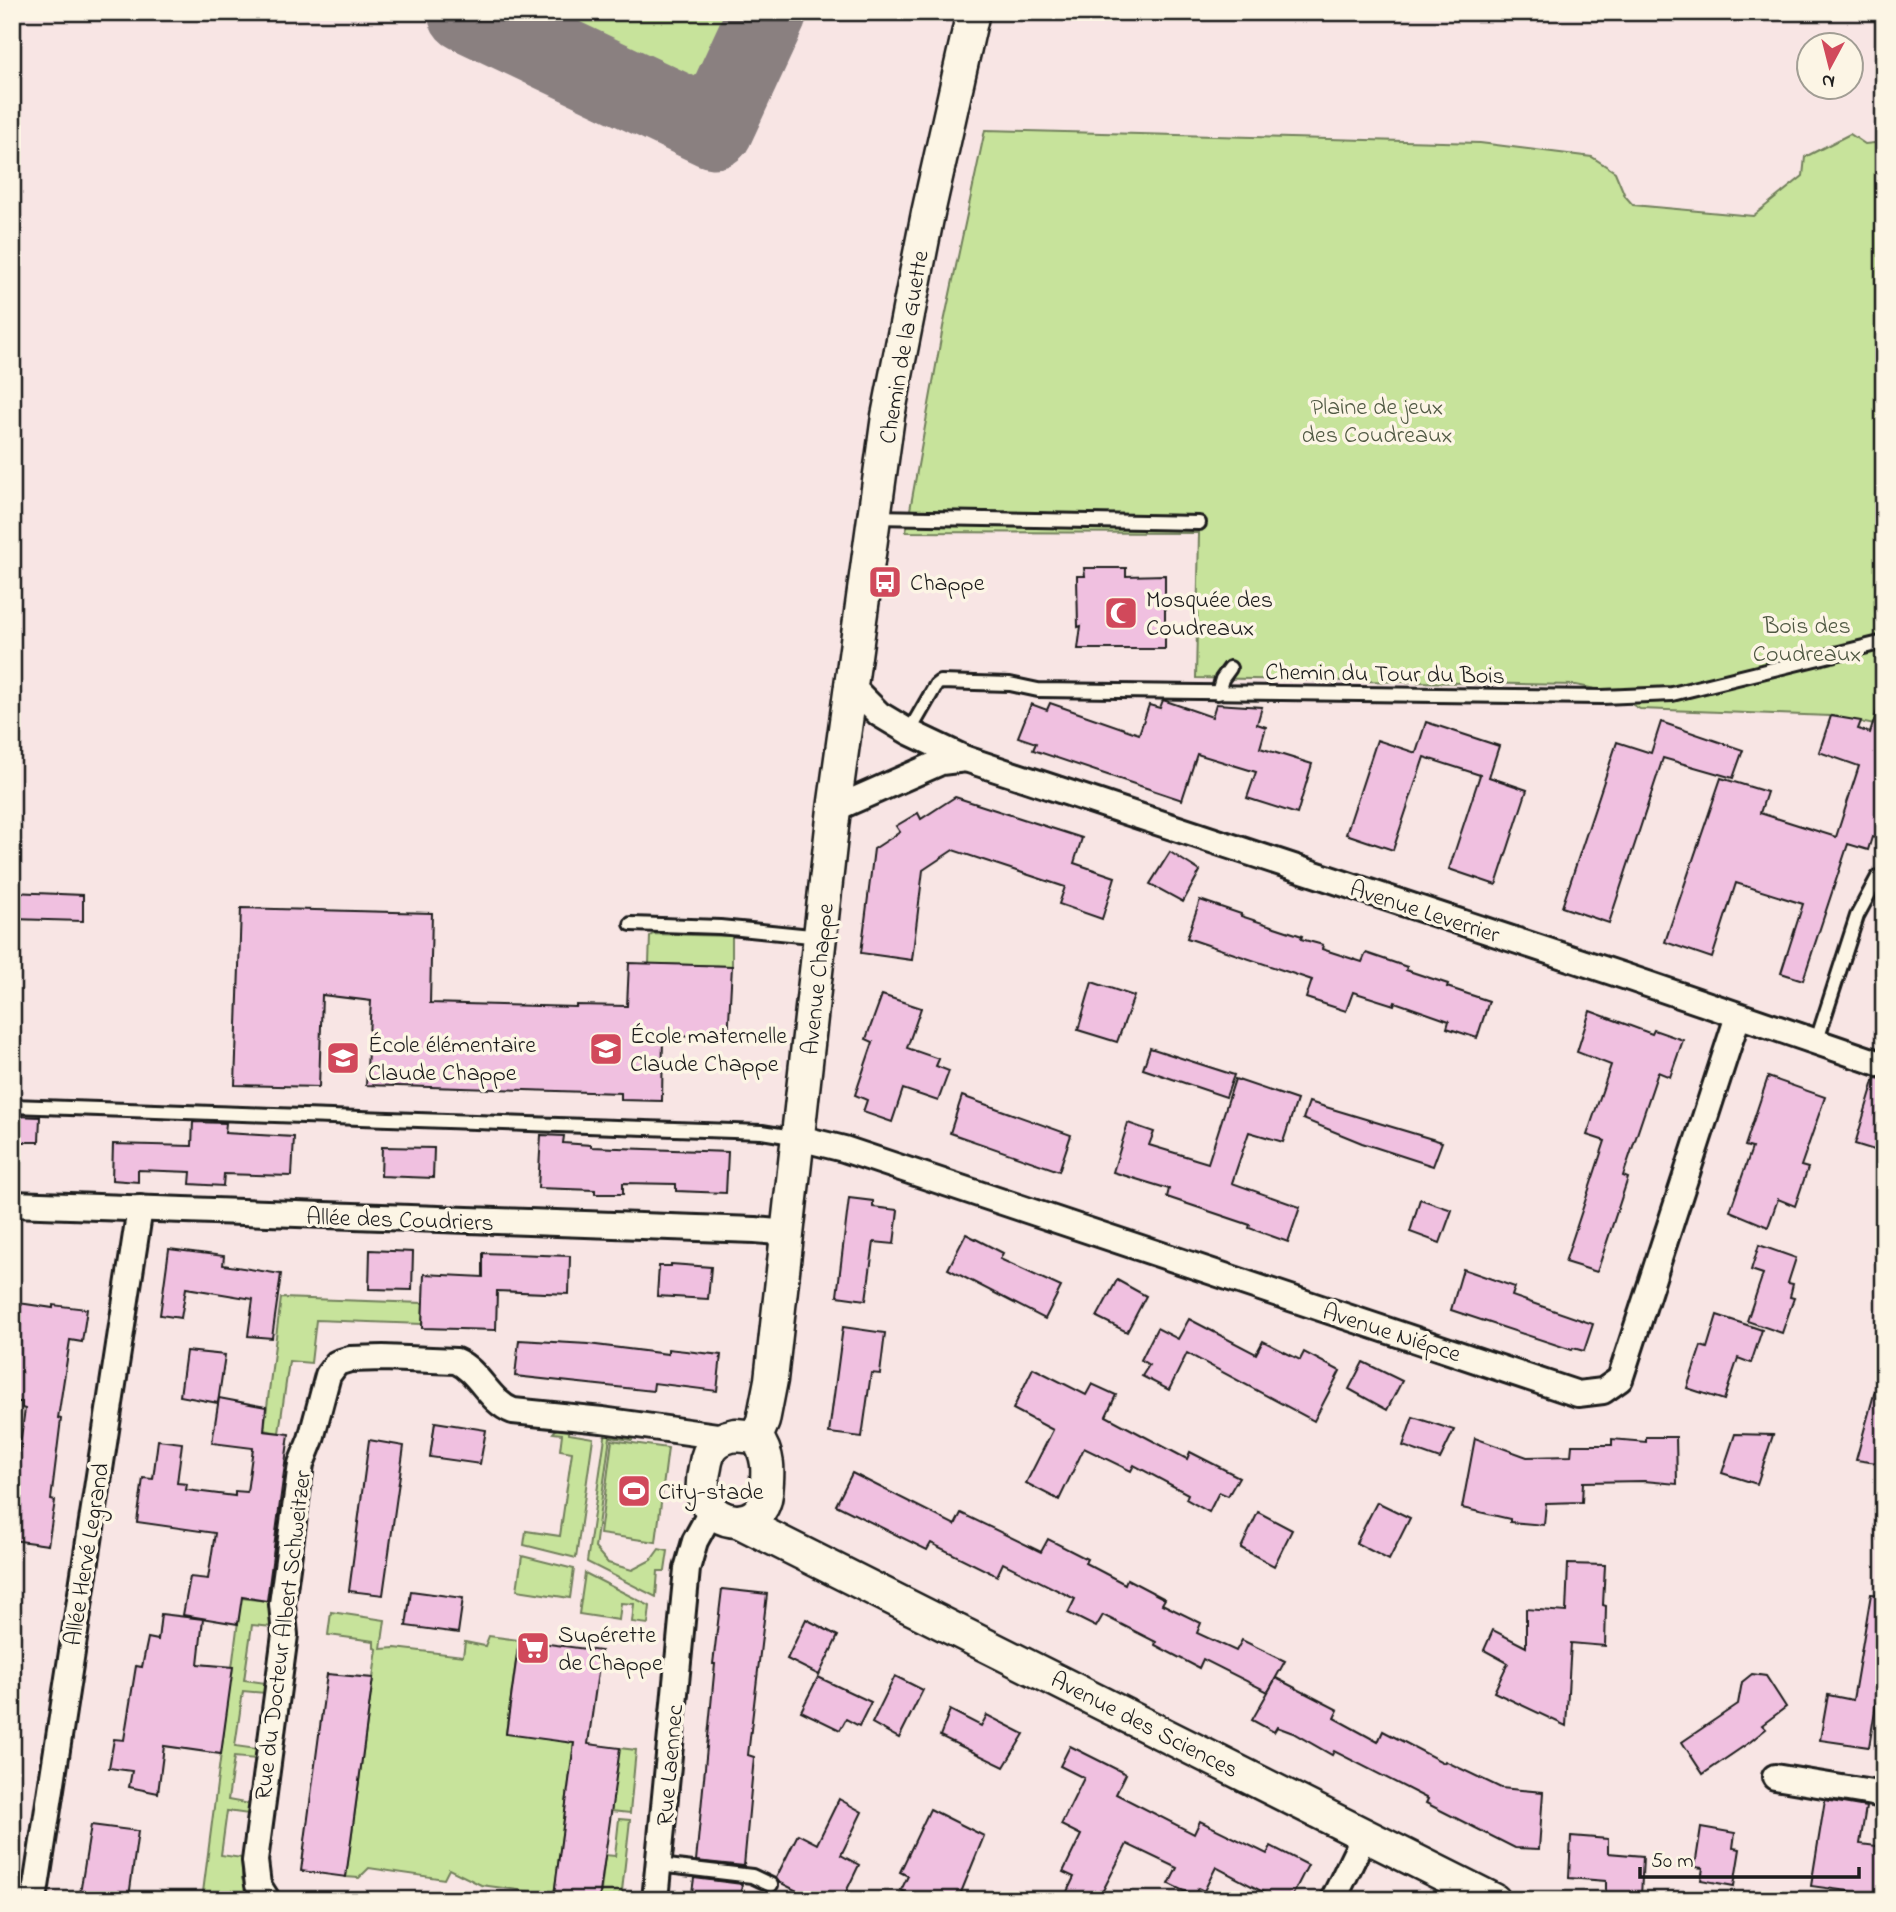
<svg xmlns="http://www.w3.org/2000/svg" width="1896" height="1912" viewBox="0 0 1896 1912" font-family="'Indie Flower',sans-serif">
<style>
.green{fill:#c7e39b;stroke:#72805c;stroke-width:2}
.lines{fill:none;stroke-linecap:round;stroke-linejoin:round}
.taxiway{stroke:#8a8080;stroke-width:79}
.building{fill:#f0c0e0;stroke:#1c1c1c;stroke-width:2}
.service-casing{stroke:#1c1c1c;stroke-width:18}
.minor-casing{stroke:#1c1c1c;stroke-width:30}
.tertiary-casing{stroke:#1c1c1c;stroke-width:37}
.service{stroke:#fcf5e5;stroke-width:12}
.minor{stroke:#fcf5e5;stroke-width:24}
.tertiary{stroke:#fcf5e5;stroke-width:32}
.labels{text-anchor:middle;stroke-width:7;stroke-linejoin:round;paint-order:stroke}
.street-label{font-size:24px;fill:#1c1c1c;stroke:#fcf5e5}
.park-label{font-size:24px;fill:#4f5842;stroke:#fcf5e5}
.poi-label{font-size:24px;fill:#1c1c1c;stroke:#fcf5e5;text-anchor:start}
</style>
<rect width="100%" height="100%" fill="#f8e5e4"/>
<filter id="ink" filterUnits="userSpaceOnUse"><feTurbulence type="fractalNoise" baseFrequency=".0143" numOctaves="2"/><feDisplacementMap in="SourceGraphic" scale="14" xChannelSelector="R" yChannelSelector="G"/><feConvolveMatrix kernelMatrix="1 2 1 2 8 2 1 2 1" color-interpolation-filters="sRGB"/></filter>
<g filter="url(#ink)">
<g class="green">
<polygon points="527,12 751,12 706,99"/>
<polygon points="985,130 1480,143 1592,157 1615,172 1625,196 1633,205 1753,216 1803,176 1805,157 1850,134 1865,144 1884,142 1884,727 1831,716 1640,709 1610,692 1576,685 1196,678 1199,533 906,532 943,327"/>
<polygon points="653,934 732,936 732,966 649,964 650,936"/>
<polygon points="1884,978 1884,1029 1877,1025 1880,983"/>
<polygon points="281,1298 423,1303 422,1324 316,1320 311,1363 289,1361 279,1433 264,1430"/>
<polygon points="559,1426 569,1427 569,1434 593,1438 576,1558 524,1545 526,1531 560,1536 572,1452 560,1450 562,1434 553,1433"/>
<polygon points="606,1430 632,1435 632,1440 610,1437 595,1548 608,1563 632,1570 651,1560 659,1549 668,1551 665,1571 658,1571 656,1597 587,1562"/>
<polygon points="612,1440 668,1448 656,1542 600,1534"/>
<polygon points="522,1556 574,1569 570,1598 517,1590"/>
<polygon points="585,1573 650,1606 648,1624 632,1622 634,1604 621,1603 619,1620 579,1614"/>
<polygon points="241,1598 267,1601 274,1627 252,1625 244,1680 266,1683 265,1693 243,1691 235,1746 257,1749 256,1759 234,1757 228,1800 250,1804 248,1814 227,1811 221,1855 242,1858 242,1878 249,1899 202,1900"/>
<polygon points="331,1612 385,1620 381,1649 395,1648 463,1656 465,1642 485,1646 489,1636 519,1640 506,1733 574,1743 554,1895 481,1885 449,1869 444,1879 369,1868 359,1878 346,1877 377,1649 374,1648 374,1641 328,1635"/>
<polygon points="619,1748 636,1750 630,1813 611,1811"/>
<polygon points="619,1819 630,1820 621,1900 600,1899 605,1855 615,1856"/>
</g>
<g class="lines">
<polyline class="taxiway" points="467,12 714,129 768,12"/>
</g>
<g class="building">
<polygon points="1084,568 1126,568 1126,576 1165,575 1165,649 1078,649 1081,626 1078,627 1077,576 1085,576"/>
<polygon points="1163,700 1212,717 1216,704 1262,707 1257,724 1266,727 1260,748 1312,764 1297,814 1247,798 1256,772 1197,754 1182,800 1033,750 1036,743 1018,737 1031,704 1047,710 1050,703 1139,734 1149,705 1160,708"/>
<polygon points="1879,705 1884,706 1884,826 1879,839 1872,837 1868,850 1848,844 1803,980 1781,973 1803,904 1736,883 1712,958 1665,942 1721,778 1767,792 1760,813 1836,837 1859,766 1819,752 1831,716 1861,721 1858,729 1870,733"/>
<polygon points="1426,722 1499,746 1489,777 1527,790 1496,885 1449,869 1480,775 1424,757 1393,850 1346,834 1377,740 1416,753"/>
<polygon points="1661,722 1743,750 1733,778 1663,758 1609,923 1562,907 1617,742 1651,753"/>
<polygon points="955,797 1082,838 1074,863 1115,877 1102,919 1059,904 1065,887 953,850 923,870 912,960 861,953 874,849 900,832 896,826 918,813 921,819"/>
<polygon points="1170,852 1200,871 1183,902 1150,884"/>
<polygon points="12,892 83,895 83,921 12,919"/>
<polygon points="1200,900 1241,914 1241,916 1302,936 1301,939 1323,945 1322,949 1362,962 1366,953 1407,967 1406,970 1448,984 1447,987 1489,1001 1477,1038 1447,1028 1449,1021 1395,1002 1394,1005 1353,992 1346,1011 1306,998 1312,980 1187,938"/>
<polygon points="241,908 432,913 430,1003 576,1007 576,1005 627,1006 629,963 732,966 728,1039 663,1035 662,1101 621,1100 621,1093 366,1085 371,1001 322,995 319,1087 235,1085"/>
<polygon points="1092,982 1134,996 1117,1042 1078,1030"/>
<polygon points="882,995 921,1008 907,1048 939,1059 936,1066 949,1071 938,1101 903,1089 892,1122 863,1112 867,1100 855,1095 873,1042 866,1039"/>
<polygon points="1590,1011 1652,1034 1654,1030 1683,1040 1670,1077 1658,1072 1623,1176 1628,1178 1597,1272 1565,1262 1605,1141 1587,1135 1611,1065 1577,1052"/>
<polygon points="1150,1048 1234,1075 1226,1097 1143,1069"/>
<polygon points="1768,1077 1825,1097 1801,1166 1808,1168 1795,1206 1778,1199 1768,1227 1730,1211 1752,1148 1745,1146"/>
<polygon points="1875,1078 1884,1079 1884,1153 1855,1144"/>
<polygon points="1235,1079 1297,1100 1283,1142 1249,1132 1232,1183 1300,1207 1288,1242 1249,1228 1250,1225 1167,1197 1169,1189 1113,1172 1128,1123 1154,1132 1149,1145 1208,1163"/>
<polygon points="962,1096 1071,1135 1059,1171 950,1133"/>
<polygon points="1309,1102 1442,1142 1433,1166 1362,1143 1303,1119"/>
<polygon points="17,1116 40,1117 39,1142 16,1142"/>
<polygon points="193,1122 226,1123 225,1133 294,1137 292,1176 224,1174 223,1186 190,1184 191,1172 138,1170 138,1182 112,1180 113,1144 192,1146"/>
<polygon points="541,1135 564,1136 563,1143 591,1145 591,1147 728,1152 726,1193 676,1191 676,1184 623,1183 623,1194 595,1194 595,1190 538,1188"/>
<polygon points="382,1147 434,1148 433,1178 381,1176"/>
<polygon points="849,1198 873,1201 873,1207 898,1210 894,1244 874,1242 866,1300 837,1296"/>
<polygon points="1420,1199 1452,1210 1440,1243 1410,1232"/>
<polygon points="966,1234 1003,1253 1000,1259 1061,1287 1045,1319 948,1269"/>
<polygon points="1759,1245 1796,1258 1788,1283 1793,1284 1790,1297 1794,1298 1782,1333 1747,1321 1763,1274 1751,1270"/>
<polygon points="169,1249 224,1256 223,1265 281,1274 272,1338 248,1336 253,1299 186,1288 181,1318 160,1315"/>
<polygon points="370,1250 413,1252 412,1290 369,1289"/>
<polygon points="483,1253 570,1256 569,1294 497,1291 496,1330 422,1328 424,1274 483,1277"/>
<polygon points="671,1264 711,1267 708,1299 657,1296 659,1266 671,1266"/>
<polygon points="1463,1269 1515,1287 1512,1296 1593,1324 1584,1351 1573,1348 1572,1350 1451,1310"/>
<polygon points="1117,1280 1146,1296 1127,1332 1097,1317"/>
<polygon points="12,1302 53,1308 53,1305 87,1309 82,1342 70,1340 58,1418 61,1419 51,1500 55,1501 48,1545 12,1540 19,1495 13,1495 25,1409 22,1408 22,1402 12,1402"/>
<polygon points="1717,1315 1762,1330 1751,1363 1738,1358 1724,1400 1687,1388 1701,1346 1707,1348"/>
<polygon points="1189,1319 1256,1354 1263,1341 1300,1360 1304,1352 1340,1371 1314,1421 1187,1353 1169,1390 1142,1376 1149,1365 1141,1360 1157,1328 1178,1339"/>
<polygon points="843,1327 885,1333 880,1374 871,1373 862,1437 829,1433"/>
<polygon points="519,1340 588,1344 668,1354 668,1349 721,1355 717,1391 654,1383 653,1391 515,1376"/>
<polygon points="186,1351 225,1355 218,1403 180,1396"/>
<polygon points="1363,1362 1402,1381 1387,1410 1349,1389"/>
<polygon points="1033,1368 1086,1395 1092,1384 1116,1395 1106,1416 1187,1459 1190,1452 1239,1477 1228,1496 1219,1492 1209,1512 1186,1499 1188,1494 1134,1465 1131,1471 1084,1448 1059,1500 1026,1483 1053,1430 1013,1409"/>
<polygon points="1877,1383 1884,1384 1884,1464 1856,1460"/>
<polygon points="219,1398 266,1407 264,1431 289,1434 267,1601 242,1597 238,1624 183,1615 190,1577 208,1579 215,1533 137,1522 143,1478 153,1479 158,1440 182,1443 177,1483 187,1484 186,1490 235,1496 235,1491 247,1492 253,1448 212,1443"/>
<polygon points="1413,1417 1454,1430 1440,1459 1403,1446"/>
<polygon points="435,1422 486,1430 480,1464 430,1457"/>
<polygon points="1735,1434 1773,1435 1757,1484 1722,1473"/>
<polygon points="1646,1437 1676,1437 1677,1484 1644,1481 1583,1482 1582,1502 1546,1503 1544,1525 1510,1522 1510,1519 1462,1508 1475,1438 1527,1457 1571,1456 1572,1445 1612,1445 1612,1439 1646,1442"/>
<polygon points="369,1440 404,1446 383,1595 349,1591"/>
<polygon points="852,1473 955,1525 961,1513 1041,1552 1048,1539 1087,1559 1085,1563 1125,1584 1127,1579 1165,1599 1162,1604 1201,1623 1197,1633 1236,1651 1242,1640 1285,1661 1268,1692 1203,1659 1199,1668 1155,1645 1156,1642 1103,1615 1096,1627 1068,1613 1075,1599 1003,1563 997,1576 931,1543 927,1550 836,1505"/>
<polygon points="1377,1502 1410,1518 1389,1560 1356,1543"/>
<polygon points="1258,1512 1292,1530 1274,1566 1241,1548"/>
<polygon points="1568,1564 1605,1565 1603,1605 1606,1606 1605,1646 1571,1643 1566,1726 1494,1692 1508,1663 1484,1650 1493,1630 1526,1647 1526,1609 1566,1612"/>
<polygon points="722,1589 767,1594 748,1755 754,1757 744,1866 696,1861 715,1664 713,1664"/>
<polygon points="411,1591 463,1598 458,1633 406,1626"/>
<polygon points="1871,1594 1884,1595 1884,1655 1869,1747 1820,1740 1828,1695 1853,1700"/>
<polygon points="161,1614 203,1619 198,1664 233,1667 221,1754 164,1746 158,1793 129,1787 132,1771 109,1768 114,1739 124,1740 136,1666 142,1667 148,1638 158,1640"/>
<polygon points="806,1619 838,1636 819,1675 787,1659"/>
<polygon points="519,1640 601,1651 588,1744 620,1748 599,1900 554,1895 574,1743 506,1734"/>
<polygon points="327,1674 373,1678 346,1877 301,1871"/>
<polygon points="1752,1674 1766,1676 1786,1707 1762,1725 1766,1729 1750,1742 1703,1774 1682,1742 1738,1704 1742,1682"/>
<polygon points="895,1676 923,1690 899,1738 872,1723"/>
<polygon points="818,1677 871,1702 859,1726 846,1719 840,1730 801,1711"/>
<polygon points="1276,1678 1338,1710 1334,1718 1378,1742 1383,1731 1444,1763 1445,1761 1501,1788 1543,1792 1539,1849 1515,1848 1426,1803 1428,1799 1334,1751 1332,1755 1293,1733 1277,1727 1274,1732 1252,1720"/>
<polygon points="950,1710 981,1726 987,1715 1024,1734 1004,1767 940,1736"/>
<polygon points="1070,1746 1126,1774 1116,1794 1194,1834 1200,1821 1267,1854 1271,1846 1308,1865 1290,1900 1278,1900 1216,1867 1204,1891 1198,1888 1194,1896 1169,1884 1177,1868 1127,1844 1098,1900 1063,1900 1074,1877 1063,1872 1081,1835 1061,1825 1084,1778 1060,1766"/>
<polygon points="839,1799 862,1812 841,1855 859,1865 842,1900 815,1900 779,1882 776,1878 798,1834 817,1844"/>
<polygon points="1825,1800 1866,1807 1860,1844 1884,1847 1884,1896 1811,1886"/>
<polygon points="930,1809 984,1836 958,1900 920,1900 901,1890 908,1876 900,1872"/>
<polygon points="91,1825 138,1831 129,1897 115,1895 114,1900 79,1900"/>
<polygon points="1701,1827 1735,1833 1733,1848 1740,1849 1734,1886 1701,1880 1703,1868 1695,1867"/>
<polygon points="1571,1836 1608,1839 1608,1853 1643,1856 1641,1897 1606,1895 1606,1881 1569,1878"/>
<polygon points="694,1878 742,1884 740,1900 691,1900"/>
</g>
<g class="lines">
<defs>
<g id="service">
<polyline points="874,517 1199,523"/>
<polyline points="1218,693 1222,679 1230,668"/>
<polyline points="909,732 936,685 940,682 1010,684 1038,690 1602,697 1672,694 1884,642"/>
<polyline points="631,924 720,927 821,937"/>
<polyline points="1816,1043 1857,916 1878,877"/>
<polyline points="12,1106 762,1132 798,1138"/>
<polyline points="659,1865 752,1876 771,1885"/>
</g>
<g id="minor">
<polyline points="850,685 879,714 909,732 966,759 1624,976 1884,1065"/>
<polyline points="834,809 941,762 966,759"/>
<polyline points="799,1138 844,1149 1578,1394 1603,1391 1620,1379 1738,1016"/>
<polyline points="12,1204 755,1230 788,1233"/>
<polyline points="1775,1777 1884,1795"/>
<path d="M 267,1899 L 258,1885 L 255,1861 L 285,1635 L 282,1604 L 301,1464 L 311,1439 L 328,1375 L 337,1363 L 350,1359 L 383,1358 L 456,1361 C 479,1371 489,1402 513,1411 L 602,1420 L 724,1437"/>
<polyline points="34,1900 140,1208"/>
<polyline points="655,1900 687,1569 695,1541 712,1510"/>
<polyline points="1333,1900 1365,1834"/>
</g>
<g id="tertiary">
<path d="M 735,1435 L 756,1437 C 770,1456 768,1472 766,1494 C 762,1530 715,1528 705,1499 C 701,1489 703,1476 705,1467 C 708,1447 716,1439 735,1435 Z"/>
<polyline points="756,1437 763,1421 771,1380 834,809 888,416 928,213 973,12"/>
<polyline points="738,1521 1494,1900"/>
</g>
</defs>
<use href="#service" class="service-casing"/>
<use href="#minor" class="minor-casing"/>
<use href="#tertiary" class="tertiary-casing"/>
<use href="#service" class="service"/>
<use href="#minor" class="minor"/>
<use href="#tertiary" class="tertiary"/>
</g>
</g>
<defs>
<symbol id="bus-square" viewBox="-11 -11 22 22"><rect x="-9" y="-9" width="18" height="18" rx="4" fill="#d1495b" stroke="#fcf5e5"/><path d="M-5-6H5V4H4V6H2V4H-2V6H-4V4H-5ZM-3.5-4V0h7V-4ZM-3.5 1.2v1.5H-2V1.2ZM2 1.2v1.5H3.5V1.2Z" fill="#fff"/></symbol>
<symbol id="mosque-square" viewBox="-11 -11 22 22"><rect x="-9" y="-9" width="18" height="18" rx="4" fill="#d1495b" stroke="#fcf5e5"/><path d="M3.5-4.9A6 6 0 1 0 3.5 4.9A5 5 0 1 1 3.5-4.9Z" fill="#fff"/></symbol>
<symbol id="school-square" viewBox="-11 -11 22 22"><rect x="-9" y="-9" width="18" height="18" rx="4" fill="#d1495b" stroke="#fcf5e5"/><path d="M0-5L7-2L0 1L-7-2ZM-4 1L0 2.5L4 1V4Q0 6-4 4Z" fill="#fff"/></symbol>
<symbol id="stadium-square" viewBox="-11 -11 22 22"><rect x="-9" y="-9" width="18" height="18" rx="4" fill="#d1495b" stroke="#fcf5e5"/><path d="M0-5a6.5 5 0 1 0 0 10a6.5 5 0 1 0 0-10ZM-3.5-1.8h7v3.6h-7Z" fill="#fff"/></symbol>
<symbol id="supermarket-square" viewBox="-11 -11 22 22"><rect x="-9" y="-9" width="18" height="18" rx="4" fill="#d1495b" stroke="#fcf5e5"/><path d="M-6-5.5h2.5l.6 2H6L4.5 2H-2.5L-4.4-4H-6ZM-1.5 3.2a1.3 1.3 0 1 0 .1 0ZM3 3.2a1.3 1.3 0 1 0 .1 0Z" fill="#fff"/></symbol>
</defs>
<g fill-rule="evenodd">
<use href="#bus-square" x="866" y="563" width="38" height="38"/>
<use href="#mosque-square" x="1102" y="594" width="38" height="38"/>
<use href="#school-square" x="587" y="1030" width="38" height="38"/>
<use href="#school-square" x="324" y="1039" width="38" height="38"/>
<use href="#stadium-square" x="615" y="1472" width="38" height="38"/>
<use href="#supermarket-square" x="514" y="1629" width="38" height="38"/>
</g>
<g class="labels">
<g class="street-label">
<text transform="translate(903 347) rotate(-80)" y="8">Chemin de la Guette</text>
<text transform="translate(1385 673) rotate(1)" y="8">Chemin du Tour du Bois</text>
<text transform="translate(1425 911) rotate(18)" y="8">Avenue Leverrier</text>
<text transform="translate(817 979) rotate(-84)" y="8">Avenue Chappe</text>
<text transform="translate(400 1219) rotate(2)" y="8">Allée des Coudriers</text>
<text transform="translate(1392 1332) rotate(18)" y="8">Avenue Niépce</text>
<text transform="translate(86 1554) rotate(-81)" y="8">Allée Hervé Legrand</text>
<text transform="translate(282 1635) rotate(-83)" y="8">Rue du Docteur Albert Schweitzer</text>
<text transform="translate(1145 1724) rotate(27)" y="8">Avenue des Sciences</text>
<text transform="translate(669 1765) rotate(-85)" y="8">Rue Laennec</text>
</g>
<g class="park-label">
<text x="1377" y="414">Plaine de jeux<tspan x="1377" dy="28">des Coudreaux</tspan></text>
<text x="1807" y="633">Bois des<tspan x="1807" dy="28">Coudreaux</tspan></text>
</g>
<g class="poi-label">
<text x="910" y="590">Chappe</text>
<text x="1146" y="607">Mosquée des<tspan x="1146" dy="28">Coudreaux</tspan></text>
<text x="630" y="1043">École maternelle<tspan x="630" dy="28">Claude Chappe</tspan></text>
<text x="368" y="1052">École élémentaire<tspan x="368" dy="28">Claude Chappe</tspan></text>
<text x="658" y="1499">City-stade</text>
<text x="558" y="1642">Supérette<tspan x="558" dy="28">de Chappe</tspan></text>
</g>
</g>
<rect width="1896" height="1912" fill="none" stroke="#fcf5e5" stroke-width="42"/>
<rect x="21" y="21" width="1854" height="1870" fill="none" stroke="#1c1c1c" stroke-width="2.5" filter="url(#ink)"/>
<g transform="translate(1830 66) rotate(187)"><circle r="33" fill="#fcf5e5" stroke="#a29e95" stroke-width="2"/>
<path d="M0-5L12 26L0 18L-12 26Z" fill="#d1495b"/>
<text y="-10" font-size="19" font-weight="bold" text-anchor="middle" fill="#1c1c1c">N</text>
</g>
<path d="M1640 1867v10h219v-10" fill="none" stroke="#1c1c1c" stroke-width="3.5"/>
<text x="1651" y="1867" font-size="21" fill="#1c1c1c" stroke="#fcf5e5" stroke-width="5" paint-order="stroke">50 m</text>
</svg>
